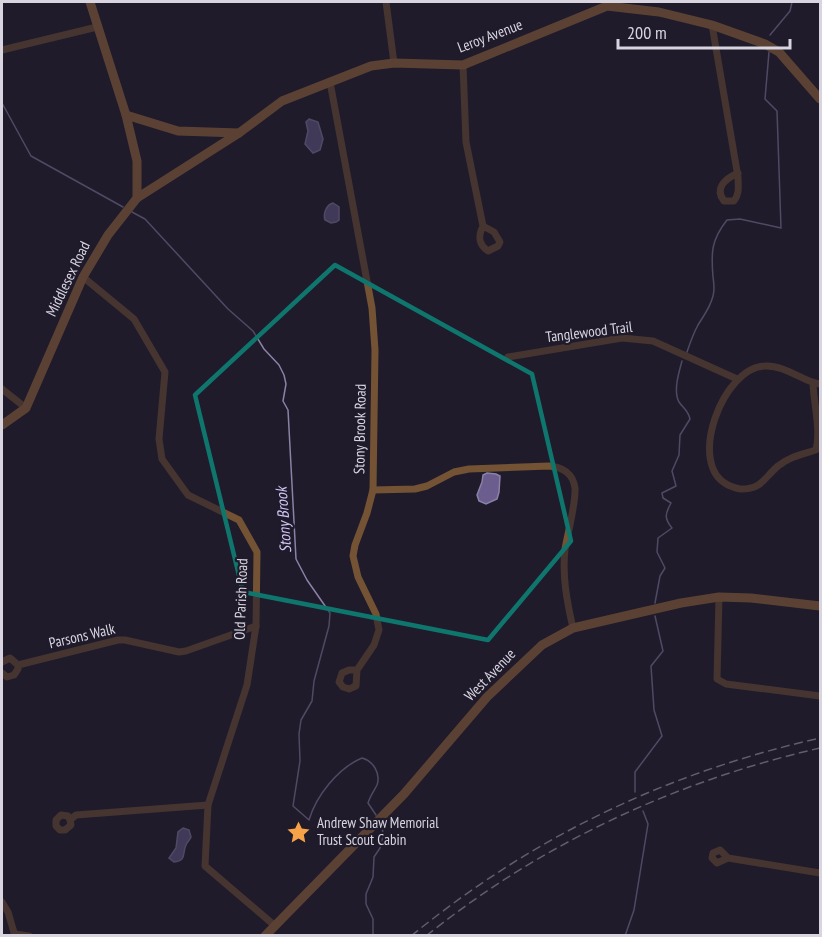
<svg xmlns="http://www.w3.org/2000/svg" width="822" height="937" viewBox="0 0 822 937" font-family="'PT Sans Narrow',sans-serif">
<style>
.water{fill:#6b5d8e;stroke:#8c81a7;stroke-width:1.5}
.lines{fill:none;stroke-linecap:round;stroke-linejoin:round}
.stream{stroke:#8c81a7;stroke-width:1.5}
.street{stroke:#735334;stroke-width:7}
.secondary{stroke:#a4703d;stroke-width:9}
.rail{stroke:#b0adba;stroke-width:1.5;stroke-dasharray:9 4.5;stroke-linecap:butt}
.marked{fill:none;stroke:#0f766e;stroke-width:4.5;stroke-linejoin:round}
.labels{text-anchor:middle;stroke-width:4.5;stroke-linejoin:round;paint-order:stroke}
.street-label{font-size:15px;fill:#d8d5e1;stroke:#1f1b2b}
.poi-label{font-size:15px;fill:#d8d5e1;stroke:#1f1b2b;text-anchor:start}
.water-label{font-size:16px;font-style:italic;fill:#d1c5f3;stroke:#1f1b2b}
</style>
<rect width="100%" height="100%" fill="#1f1b2b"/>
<g class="water">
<polygon points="309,119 318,122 323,139 320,150 313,153 305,144 308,131 306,122"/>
<path d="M 333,203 L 339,207 L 339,220 L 336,222 L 331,223 L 325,220 C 323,214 326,205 333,203 Z"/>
<polygon points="487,473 496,474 500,476 499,492 497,499 486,504 479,501 477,495 482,482 483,475"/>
<path d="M 183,828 L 189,830 L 191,837 C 190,840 187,842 186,845 C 182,853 187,861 174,862 L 169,858 L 176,848 L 178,832 Z"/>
</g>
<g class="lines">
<g class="stream">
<polyline points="770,35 790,11 792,2"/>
<polyline points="2,103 31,156 123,207"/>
<path d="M 132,212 L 145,219 L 228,309 L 253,331 L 264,349 L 279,365 L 284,375 L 286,384 L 283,401 L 288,410 L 296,559 L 307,580 L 330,613 L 329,626 L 314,681 L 312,701 L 301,720 L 299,734 L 300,761 L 293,806 L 309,820 C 316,796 338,768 362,758 C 373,761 381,773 377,785 C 374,791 370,796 368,803 L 376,815"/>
<path d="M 687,352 C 690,343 693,334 698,325 C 704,315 710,308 713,296 C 715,289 714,285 713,277 C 711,253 711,240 727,220 L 740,219 L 781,228 L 777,111 L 765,99 L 769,52"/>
<path d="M 655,603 L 660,576 L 665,568 L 657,552 L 658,538 L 672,528 C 664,518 665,514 671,503 L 663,498 L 662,493 L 676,486 L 672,471 L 679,455 L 680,435 L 690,419 C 688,410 683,408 679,402 C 673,391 679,372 682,361"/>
<polyline points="635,792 635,772 662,736 654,710 651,666 663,651 655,616"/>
<polyline points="373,936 373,919 366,904 366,894 373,877 374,857 380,848 383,836 382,823"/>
<polyline points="625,936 634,910 648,824 643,811"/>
</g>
<g class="street">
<polyline points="386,2 394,63"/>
<path d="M 712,25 L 738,177 C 738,186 740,193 734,201 L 724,201 C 714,188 725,179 738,173"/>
<polyline points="2,50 97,27"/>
<path d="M 463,65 L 466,142 L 483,226 L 494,232 L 500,242 L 498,246 L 488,251 C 478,244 478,236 483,226"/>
<polyline points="330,82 372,308 375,350 373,490 367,513 355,545 353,556 358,577 376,614 379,630 374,645 357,670 356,686 349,689 343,687 339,682 342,673 349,670 357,670"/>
<polyline points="83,277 134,319 165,372 159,439 162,459 188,495 239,520 257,552 256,626 247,685 208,805 205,866 274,925"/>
<polyline points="508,357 622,338 653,341 737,379"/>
<path d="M 813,384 C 814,404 821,431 816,450 C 803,454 789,457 778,466 C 764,478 762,489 741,489 C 737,489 733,487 728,485 C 686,465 723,367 765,366 C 786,365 805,383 820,384"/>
<polyline points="2,389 26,408"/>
<path d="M 373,490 L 415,489 L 427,486 L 454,472 L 469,469 L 549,466 C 562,467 573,473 575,488 C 576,503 568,532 565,549 C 562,576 567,602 573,628"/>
<polyline points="719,597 717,679 726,684 820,696"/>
<polyline points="2,662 10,658 18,665"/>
<polyline points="18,665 118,640 125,640 179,652 186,651 256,626"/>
<polyline points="2,673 7,677 14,675 18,669 18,665"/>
<polyline points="70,820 68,816 61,815 56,820 56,826 60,830 65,830 71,825 70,820 76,815 208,805"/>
<polyline points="728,858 720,850 713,853 712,858 717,863 728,858 820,873"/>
<polyline points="2,902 8,912 15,936"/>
<polyline points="15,934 29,936"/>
</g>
<g class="secondary">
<polyline points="126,115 178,131 239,133"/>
<polyline points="137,198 239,133 282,101 371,66 394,63 463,65 607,6 659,12 712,25 765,44 779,52 820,99"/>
<polyline points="2,425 26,408 83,277 108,235 137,198 137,161 126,115 90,2"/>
<polyline points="265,936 404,794 487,697 542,645 573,628 681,603 719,597 751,598 820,606"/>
</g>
<g class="rail">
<path d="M 411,936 C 534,836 666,773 820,738"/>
<path d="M 426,936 C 542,843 676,781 820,748"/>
</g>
</g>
<path d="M0 0H822V937H0ZM 335,265 L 532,374 L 571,541 L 488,640 L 243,592 L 195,395 Z" fill="#1f1b2b" fill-opacity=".55" fill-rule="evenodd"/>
<path class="marked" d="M 335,265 L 532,374 L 571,541 L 488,640 L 243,592 L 195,395 Z"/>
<defs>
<symbol id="sight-bare" viewBox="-9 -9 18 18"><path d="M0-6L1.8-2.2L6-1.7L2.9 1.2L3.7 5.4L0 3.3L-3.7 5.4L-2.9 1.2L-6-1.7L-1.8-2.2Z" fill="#f6a248" stroke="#1f1b2b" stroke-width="2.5" paint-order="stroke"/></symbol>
</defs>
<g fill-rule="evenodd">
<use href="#sight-bare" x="282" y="816" width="33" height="33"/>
</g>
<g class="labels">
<g class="street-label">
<text transform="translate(490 36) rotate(-21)" y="5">Leroy Avenue</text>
<text transform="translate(68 279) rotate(-64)" y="5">Middlesex Road</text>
<text transform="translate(589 332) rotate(-7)" y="5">Tanglewood Trail</text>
<text transform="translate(360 429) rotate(-89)" y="5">Stony Brook Road</text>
<text transform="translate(241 599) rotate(-88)" y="5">Old Parish Road</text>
<text transform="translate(82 636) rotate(-13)" y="5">Parsons Walk</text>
<text transform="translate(490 675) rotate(-46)" y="5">West Avenue</text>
</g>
<g class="poi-label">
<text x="317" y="828">Andrew Shaw Memorial<tspan x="317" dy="17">Trust Scout Cabin</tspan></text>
</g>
<g class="water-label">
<text transform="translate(283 520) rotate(-94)" y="6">Stony Brook</text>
</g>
</g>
<rect width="822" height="937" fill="none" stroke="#d8d5e1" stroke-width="6"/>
<path d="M618 39v9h172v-9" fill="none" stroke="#d8d5e1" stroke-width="3"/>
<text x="627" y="39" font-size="18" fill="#d8d5e1" stroke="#1f1b2b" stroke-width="4.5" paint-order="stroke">200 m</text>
</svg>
